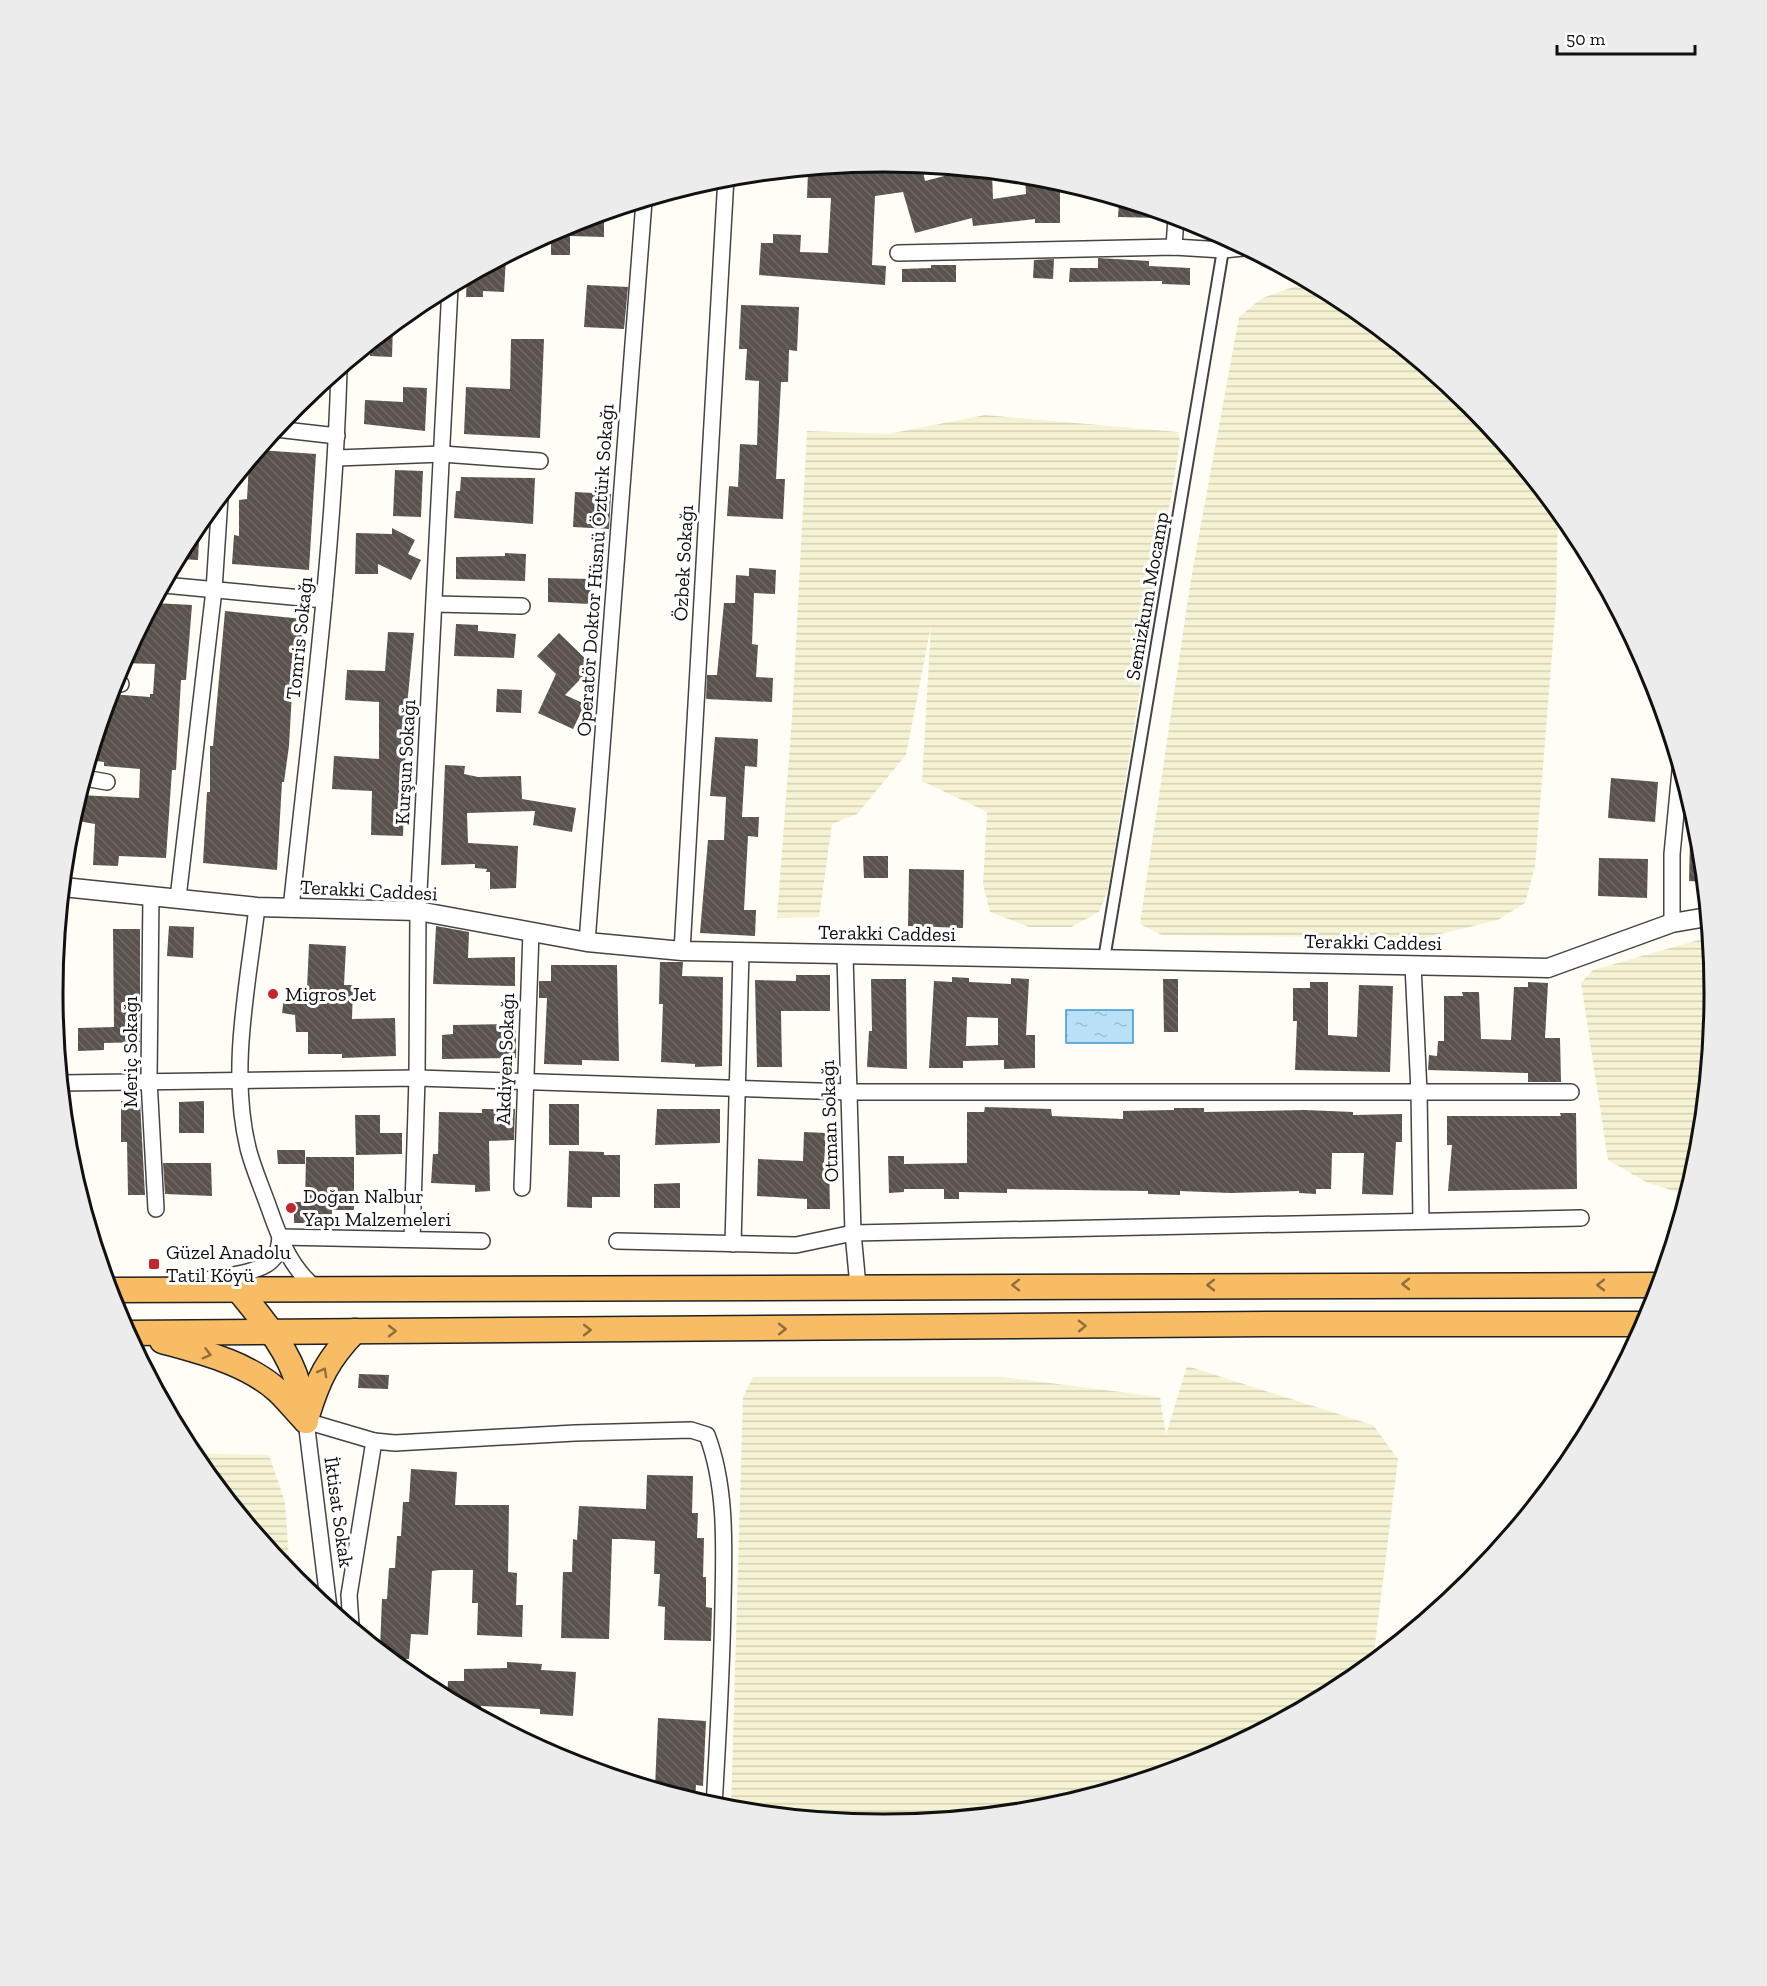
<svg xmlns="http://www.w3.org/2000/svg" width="1767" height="1986" viewBox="0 0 1767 1986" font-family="'Zilla Slab',serif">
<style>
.farmland{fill:url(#farmland-rules)}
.water{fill:url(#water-ripples);stroke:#3f96cf;stroke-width:1.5}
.building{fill:url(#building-back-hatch);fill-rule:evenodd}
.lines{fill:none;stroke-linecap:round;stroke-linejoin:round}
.pedestrian-casing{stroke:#444;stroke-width:14}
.minor-casing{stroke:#444;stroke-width:18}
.tertiary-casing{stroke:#444;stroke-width:21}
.trunk-casing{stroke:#222;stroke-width:27}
.pedestrian{stroke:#fff;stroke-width:10}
.minor{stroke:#fff;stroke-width:15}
.tertiary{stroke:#fff;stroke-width:18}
.trunk{stroke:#f7bc64;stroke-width:24}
.oneway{stroke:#906f3f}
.poi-dot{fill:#c4262e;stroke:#fff;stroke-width:2}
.labels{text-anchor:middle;stroke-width:6;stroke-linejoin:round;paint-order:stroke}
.street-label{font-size:20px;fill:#111;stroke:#fff}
.poi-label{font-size:20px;fill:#111;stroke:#fff;text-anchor:start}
.rim{fill:none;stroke:#111;stroke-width:3}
</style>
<defs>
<pattern id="farmland-rules" width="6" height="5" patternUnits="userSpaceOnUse" patternTransform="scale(1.5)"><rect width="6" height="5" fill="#f6f3d4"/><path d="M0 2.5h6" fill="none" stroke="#d2cfb5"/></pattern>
<pattern id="water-ripples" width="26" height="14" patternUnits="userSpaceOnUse" patternTransform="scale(1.5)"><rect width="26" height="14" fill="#b9e0f7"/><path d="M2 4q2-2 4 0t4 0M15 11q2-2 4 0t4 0" fill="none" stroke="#9ebfd3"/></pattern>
<pattern id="building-back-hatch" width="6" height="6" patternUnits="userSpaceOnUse" patternTransform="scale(1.5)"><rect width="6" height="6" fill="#5a524d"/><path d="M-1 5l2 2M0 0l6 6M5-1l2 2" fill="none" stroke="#6d6662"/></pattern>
</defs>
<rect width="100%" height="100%" fill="#fffdf5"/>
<g class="farmland">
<polygon points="1307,282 1345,302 1471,406 1558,512 1556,604 1535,867 1525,903 1498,920 1424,938 1162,935 1140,924 1191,579 1239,317 1262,298"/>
<polygon points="985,415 1178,432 1180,441 1108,890 1099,912 1071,927 1029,927 990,912 983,884 987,812 922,781 931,626 906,755 857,814 832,824 819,917 777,918 792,718 807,431 888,434"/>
<polygon points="1709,937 1714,993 1698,1155 1687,1195 1646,1182 1608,1160 1581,983 1593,970"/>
<polygon points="1187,1366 1373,1425 1398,1459 1373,1661 1345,1684 1201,1761 1045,1808 883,1824 731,1809 743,1397 753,1377 1002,1377 1160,1397 1166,1435"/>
<polygon points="192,1453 269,1455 285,1502 290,1574"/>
</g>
<rect class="water" x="1066" y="1010" width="67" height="33"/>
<g class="building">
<polygon points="884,162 922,166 925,181 967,170 992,173 993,199 1026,194 1025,176 1060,182 1060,223 1035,223 1035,219 973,226 972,218 915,233 903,192 875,196 872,265 886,266 885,285 759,275 761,243 773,243 773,234 801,235 800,252 828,253 831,198 807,198 808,172 837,173 837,170 854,170 854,174 884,170"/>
<polygon points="1119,200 1162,213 1161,218 1118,217"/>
<polygon points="604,214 604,237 570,236 570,255 551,255 551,236 546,236 566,225"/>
<polygon points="506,257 504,292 483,291 483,297 466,297 467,278"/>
<polygon points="1098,258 1149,261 1149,266 1190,268 1190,285 1162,284 1162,281 1069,282 1070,268 1098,268"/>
<polygon points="1054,259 1053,279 1033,278 1034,260"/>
<polygon points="931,265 956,265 956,282 902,282 902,269 931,268"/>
<polygon points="587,285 628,287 624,329 584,327"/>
<polygon points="741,305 799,307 797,351 789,350 788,382 781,382 776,479 785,479 783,519 727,516 729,486 738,487 740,444 757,445 759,381 745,380 747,349 739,349"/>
<polygon points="393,326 392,357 370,356 371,344"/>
<polygon points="511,339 544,339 540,438 464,434 466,387 510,389"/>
<polygon points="403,387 427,388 425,431 364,424 365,400 403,402"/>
<polygon points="259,450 316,454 309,570 232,564 234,535 239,536 239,500 247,499 249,463"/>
<polygon points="395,470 423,471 421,517 393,516"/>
<polygon points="461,477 535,478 533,524 454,518 456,491 460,491"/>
<polygon points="575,492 611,494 609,529 573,527"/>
<polygon points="200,522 198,560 178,559 193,531"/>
<polygon points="392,528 415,540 408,554 421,560 411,580 378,564 378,574 355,574 356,533 392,534"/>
<polygon points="505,553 526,554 525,581 456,579 456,557 505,556"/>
<polygon points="749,568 776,570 775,594 754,593 752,644 758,645 756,677 773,678 772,702 706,699 707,675 717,675 724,603 735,603 736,575 749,576"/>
<polygon points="548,578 591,579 590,604 548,602"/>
<polygon points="154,603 192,605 186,680 181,680 176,770 172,770 166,858 119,856 118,866 93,865 95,824 72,820 79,795 139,798 140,769 104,766 104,762 90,760 110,694 150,697 150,694 153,694 155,664 122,663"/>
<polygon points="225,611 303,619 301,648 298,647 295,692 292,692 289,746 284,782 282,782 277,870 203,863 207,792 210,792 210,746 213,746"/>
<polygon points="456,624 478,625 478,631 516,634 514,658 454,656"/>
<polygon points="388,632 414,633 407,706 403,836 371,835 372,791 332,789 334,756 379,759 379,702 345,700 347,670 385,671"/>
<polygon points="559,633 593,666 565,695 585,704 573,729 538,713 556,674 537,656"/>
<polygon points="497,689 522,690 521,713 496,712"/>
<polygon points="715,737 758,739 757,767 745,766 742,817 759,817 758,837 748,836 744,910 756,910 755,936 700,933 708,840 724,840 726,797 710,796"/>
<polygon points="445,765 465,766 464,774 478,777 521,776 522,799 576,808 572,832 533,825 535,811 467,813 468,843 518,846 516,888 490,889 490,872 486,872 487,869 475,868 475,864 441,865"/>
<polygon points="1611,778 1658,782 1655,822 1608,818"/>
<polygon points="1699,839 1704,882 1689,881 1690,840"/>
<polygon points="863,856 888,856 888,878 864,878"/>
<polygon points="1599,858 1648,859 1647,898 1598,896"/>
<polygon points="909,869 964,870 963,928 908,926"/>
<polygon points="169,926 194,927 193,958 167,956"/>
<polygon points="436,926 469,932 468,958 515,957 515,986 433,984"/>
<polygon points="113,929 140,929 140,1042 104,1043 104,1050 78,1051 78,1028 114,1027"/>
<polygon points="309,944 346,946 344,985 353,985 352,1019 395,1018 396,1056 342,1058 342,1054 308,1054 308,1032 296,1032 295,1015 282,1013 284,997 295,998 294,990 307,989"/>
<polygon points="660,962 683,962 682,976 723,977 722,1066 695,1067 695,1064 661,1062 663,1004 659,1004"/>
<polygon points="551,965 617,965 619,1061 582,1060 582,1065 544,1064 547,998 539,998 539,981 551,981"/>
<polygon points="796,975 830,975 830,1011 781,1011 782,1067 757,1067 755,980 796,981"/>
<path d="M 952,977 L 969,978 L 969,982 L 1011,984 L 1011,978 L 1029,979 L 1026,1035 L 1035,1035 L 1035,1068 L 1004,1069 L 1004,1060 L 963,1061 L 963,1068 L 929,1068 L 934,981 L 952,982 ZM 967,1017 L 998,1018 L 998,1045 L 966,1046 Z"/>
<polygon points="871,979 906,979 907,1069 867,1067 869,1031 872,1031"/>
<polygon points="1163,979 1178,979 1178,1032 1164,1032"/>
<polygon points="1310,982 1328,982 1328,1035 1357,1037 1359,985 1393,986 1390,1072 1295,1070 1297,1021 1293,1021 1293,988 1310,988"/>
<polygon points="1528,982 1548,983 1545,1038 1560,1038 1561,1082 1528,1082 1528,1073 1428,1070 1429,1055 1437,1056 1438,1041 1444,1041 1444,996 1463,996 1462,992 1479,992 1481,1039 1511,1040 1514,987 1528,987"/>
<polygon points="516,1024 516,1058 442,1059 442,1035 453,1034 453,1025"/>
<polygon points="121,1101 140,1101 145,1195 128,1195 127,1142 121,1142"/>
<polygon points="204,1101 204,1133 179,1133 179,1102"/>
<rect x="549" y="1104" width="30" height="41"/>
<polygon points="985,1107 1051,1109 1052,1116 1123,1119 1123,1111 1174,1110 1174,1108 1204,1108 1204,1112 1304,1110 1353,1112 1353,1115 1402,1114 1402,1142 1396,1142 1393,1195 1362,1194 1364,1153 1332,1153 1331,1189 1316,1189 1316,1194 1299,1193 1299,1191 1231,1193 1180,1191 1180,1195 1148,1194 1148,1191 1007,1189 1007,1193 959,1192 959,1199 944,1199 944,1189 904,1189 904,1192 889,1193 888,1156 904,1156 904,1164 967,1163 967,1112 984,1112"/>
<polygon points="482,1109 515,1109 514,1140 489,1141 490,1191 475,1192 475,1185 431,1183 433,1154 438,1154 439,1112 482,1113"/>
<polygon points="657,1109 720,1109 720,1143 655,1145"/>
<polygon points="1560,1113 1576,1113 1577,1189 1448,1191 1452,1145 1447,1145 1447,1116 1561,1116"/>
<polygon points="355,1115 380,1115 380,1133 402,1133 402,1154 356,1155"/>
<polygon points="804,1132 826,1133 824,1163 829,1163 830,1209 807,1209 807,1199 757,1196 758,1159 803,1161"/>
<polygon points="277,1150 305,1150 305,1164 278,1164"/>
<polygon points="569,1151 604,1152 604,1155 620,1155 620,1197 592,1197 592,1208 567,1207"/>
<polygon points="306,1157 354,1157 354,1210 332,1210 332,1223 294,1223 294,1202 305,1202"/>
<polygon points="163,1163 211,1163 212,1196 165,1194"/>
<polygon points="680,1183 680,1208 654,1208 654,1184"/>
<polygon points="359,1374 389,1375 388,1389 358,1388"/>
<polygon points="411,1469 457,1472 455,1505 509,1505 508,1572 517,1573 516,1605 523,1605 522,1637 477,1635 478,1603 472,1603 473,1570 440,1570 432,1571 428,1635 411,1634 409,1659 391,1659 380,1649 382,1599 387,1599 389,1568 395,1568 397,1536 401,1536 403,1502 409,1502"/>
<polygon points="647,1475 693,1476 692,1513 698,1513 697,1538 704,1538 703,1577 706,1577 706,1607 712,1608 711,1641 664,1640 665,1607 658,1606 660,1574 654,1574 655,1541 623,1539 612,1539 609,1639 561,1638 563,1572 572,1572 573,1539 577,1540 579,1506 646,1509"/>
<polygon points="507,1662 542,1664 541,1670 576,1672 573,1716 540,1714 540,1709 481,1706 481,1716 447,1698 448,1681 464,1681 464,1669 507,1668"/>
<polygon points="658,1718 706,1721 703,1786 696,1785 695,1800 655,1788"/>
</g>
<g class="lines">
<defs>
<polyline id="pedestrian" points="1104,959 1225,238"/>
<g id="minor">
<polyline points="1174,247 1176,217"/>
<polyline points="898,253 1174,247 1223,250 1243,248"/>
<polyline points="276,429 337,436"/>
<polyline points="337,458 442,454 540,461"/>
<polyline points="164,585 324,600"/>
<polyline points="434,604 522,606"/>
<polyline points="114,682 121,684"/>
<polyline points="84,778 107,782"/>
<polyline points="151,895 149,1080 156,1209"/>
<polyline points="178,898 214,590 220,498"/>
<path d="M 257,907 C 248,985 229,1070 248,1148 C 253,1168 262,1188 269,1208 C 280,1239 290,1268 317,1289"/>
<path d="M 291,909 C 310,730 334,550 339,370"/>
<polyline points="1672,923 1672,854 1680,771"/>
<polyline points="587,942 644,201"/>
<polyline points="682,951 726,177"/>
<polyline points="845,955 853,1233 858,1286"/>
<polyline points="1413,965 1419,1092 1421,1221"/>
<polyline points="61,1083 417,1078 849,1092 1571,1092"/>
<polyline points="522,1188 531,932"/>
<polyline points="280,1237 482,1241"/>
<polyline points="412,1239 417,1078 418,911 450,287"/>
<polyline points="617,1241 796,1245 853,1233 1581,1218"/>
<polyline points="733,1244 741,952"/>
<path d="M 197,1282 C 215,1277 262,1274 273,1259 C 279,1253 279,1245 280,1237"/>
<path d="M 329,1608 L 306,1421 L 374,1441 L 395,1443 L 575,1433 L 691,1430 L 707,1435 C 727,1488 724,1548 723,1603 C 722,1671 718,1738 714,1806"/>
<polyline points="351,1625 349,1595 374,1441"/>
</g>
<polyline id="tertiary" points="63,887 257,907 418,911 587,942 682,951 1548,968 1672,923 1707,917"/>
<g id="trunk">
<path d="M 237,1288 C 260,1317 288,1348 298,1384 C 301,1396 303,1409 306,1421"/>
<polyline points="109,1290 1659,1285"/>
<polyline points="127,1333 1266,1324 1644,1324"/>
<path d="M 162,1341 C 201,1352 245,1362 277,1390 C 287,1399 296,1411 306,1421"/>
<path d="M 307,1416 C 318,1379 328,1359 355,1331"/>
</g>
</defs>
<use href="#pedestrian" class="pedestrian-casing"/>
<use href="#minor" class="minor-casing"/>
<use href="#tertiary" class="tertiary-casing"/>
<use href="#trunk" class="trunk-casing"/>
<use href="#pedestrian" class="pedestrian"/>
<use href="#minor" class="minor"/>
<use href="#tertiary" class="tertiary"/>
<use href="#trunk" class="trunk"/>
</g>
<defs><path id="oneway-chevron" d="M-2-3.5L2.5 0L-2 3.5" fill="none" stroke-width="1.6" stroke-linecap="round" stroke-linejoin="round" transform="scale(1.5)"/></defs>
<g class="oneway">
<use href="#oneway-chevron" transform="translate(1406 1284) rotate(180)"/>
<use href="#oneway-chevron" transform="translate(1016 1285) rotate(180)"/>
<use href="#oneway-chevron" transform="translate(1211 1285) rotate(180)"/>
<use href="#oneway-chevron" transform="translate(1601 1285) rotate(-180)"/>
<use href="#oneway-chevron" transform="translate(1082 1326) rotate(-1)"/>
<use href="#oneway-chevron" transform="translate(782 1329)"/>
<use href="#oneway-chevron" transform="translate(587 1330)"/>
<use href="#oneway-chevron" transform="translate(392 1331)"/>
<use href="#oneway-chevron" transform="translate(207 1354) rotate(15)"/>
<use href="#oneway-chevron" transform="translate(323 1372) rotate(-61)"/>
</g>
<g class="poi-dot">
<circle cx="273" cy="994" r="6"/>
<circle cx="291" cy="1208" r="6"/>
<rect x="148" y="1258" width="12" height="12" rx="3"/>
</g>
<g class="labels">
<g class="street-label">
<text transform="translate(683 563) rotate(-87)" y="7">Özbek Sokağı</text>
<text transform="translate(595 570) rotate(-86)" y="7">Operatör Doktor Hüsnü Öztürk Sokağı</text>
<text transform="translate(1147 596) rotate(-80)" y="7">Semizkum Mocamp</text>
<text transform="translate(299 638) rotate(-84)" y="7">Tomris Sokağı</text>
<text transform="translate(405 762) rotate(-87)" y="7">Kurşun Sokağı</text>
<text transform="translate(369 890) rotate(3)" y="7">Terakki Caddesi</text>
<text transform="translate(887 933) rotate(1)" y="7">Terakki Caddesi</text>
<text transform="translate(1373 942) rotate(1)" y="7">Terakki Caddesi</text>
<text transform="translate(130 1052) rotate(-90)" y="7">Meriç Sokağı</text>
<text transform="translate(505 1059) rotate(-88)" y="7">Akdiyen Sokağı</text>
<text transform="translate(829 1121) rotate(-92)" y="7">Otman Sokağı</text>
<text transform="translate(339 1512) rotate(82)" y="7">İktisat Sokak</text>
</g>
<g class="poi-label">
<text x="285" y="1001">Migros Jet</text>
<text x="303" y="1203">Doğan Nalbur<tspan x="303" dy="23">Yapı Malzemeleri</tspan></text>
<text x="166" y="1259">Güzel Anadolu<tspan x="166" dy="23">Tatil Köyü</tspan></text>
</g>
</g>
<path d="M0 0H1767V1986H0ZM883 172H884A820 820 0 0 1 1704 992V994A820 820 0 0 1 884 1814H883A820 820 0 0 1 63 994V992A820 820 0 0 1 883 172Z" fill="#ececec" fill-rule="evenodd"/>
<path class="rim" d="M883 172H884A820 820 0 0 1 1704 992V994A820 820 0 0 1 884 1814H883A820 820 0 0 1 63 994V992A820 820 0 0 1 883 172Z"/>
<path d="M1557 45v9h138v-9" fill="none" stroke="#111111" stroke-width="3"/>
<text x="1566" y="45" font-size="18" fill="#111111" stroke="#ffffff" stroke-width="4.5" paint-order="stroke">50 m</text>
</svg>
